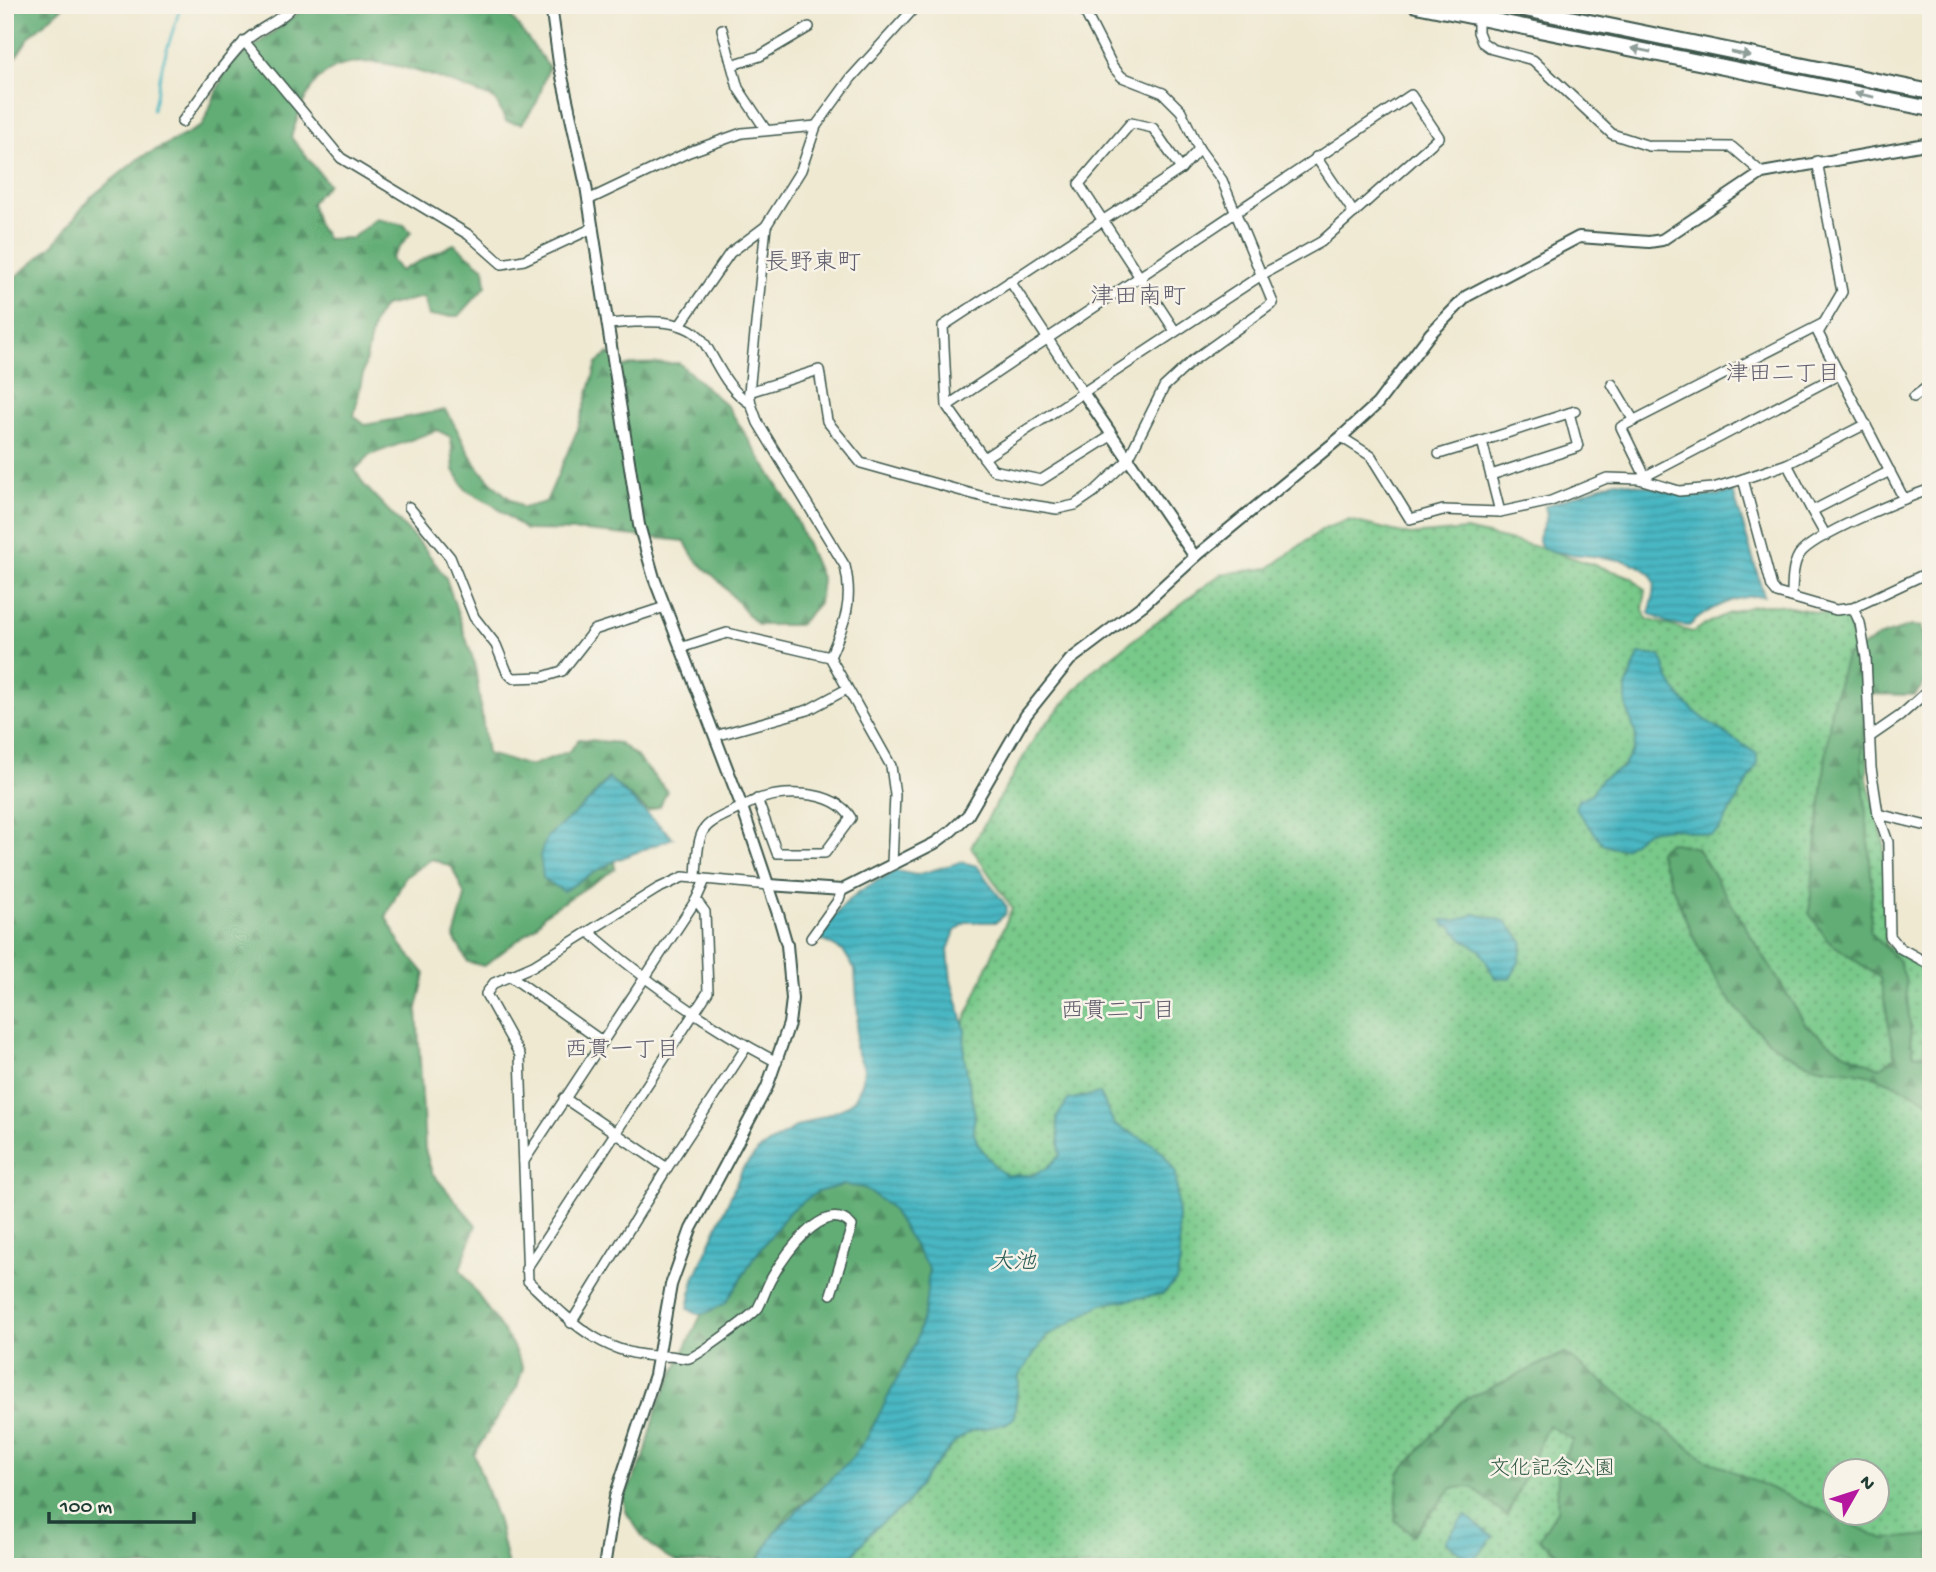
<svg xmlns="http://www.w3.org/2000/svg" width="1936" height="1572" viewBox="0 0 1936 1572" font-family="'Gochi Hand','Klee One',sans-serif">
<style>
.green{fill:url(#green-dots);stroke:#4c835f;stroke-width:2;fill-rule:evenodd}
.forest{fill:url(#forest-firs);stroke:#407555;stroke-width:2}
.water{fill:url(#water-rules);stroke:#347a7c;stroke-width:2}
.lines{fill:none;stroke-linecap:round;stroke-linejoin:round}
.stream{stroke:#49b7c3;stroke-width:2.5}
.minor-casing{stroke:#3e574c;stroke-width:12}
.tertiary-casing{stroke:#3e574c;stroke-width:14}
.primary-casing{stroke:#3e574c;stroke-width:18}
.minor{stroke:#fff;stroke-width:9}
.tertiary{stroke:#fff;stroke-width:10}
.primary{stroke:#fff;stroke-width:14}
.oneway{fill:#8f9e9a}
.labels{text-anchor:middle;stroke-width:5;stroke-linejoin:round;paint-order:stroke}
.park-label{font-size:21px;fill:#315945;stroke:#f7f3e8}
.neighbourhood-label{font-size:23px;fill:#615f6e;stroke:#f7f3e8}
.water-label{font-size:23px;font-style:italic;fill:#2a5c58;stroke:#f7f3e8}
.quarter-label{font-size:24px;fill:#615f6e;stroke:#f7f3e8}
</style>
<defs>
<pattern id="green-dots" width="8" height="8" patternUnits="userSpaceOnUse" patternTransform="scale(1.75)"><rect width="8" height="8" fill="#78c98a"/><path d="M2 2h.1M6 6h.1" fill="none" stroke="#62a472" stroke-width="1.8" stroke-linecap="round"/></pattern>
<pattern id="forest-firs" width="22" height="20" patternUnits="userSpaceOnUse" patternTransform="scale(1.75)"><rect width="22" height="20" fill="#62ad76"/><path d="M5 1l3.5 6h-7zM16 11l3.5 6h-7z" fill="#508e62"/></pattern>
<pattern id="water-rules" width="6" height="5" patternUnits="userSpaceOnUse" patternTransform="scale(1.75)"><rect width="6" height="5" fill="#49b7c3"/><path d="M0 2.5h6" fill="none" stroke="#3c969f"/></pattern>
</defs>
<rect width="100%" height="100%" fill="#f7f3e8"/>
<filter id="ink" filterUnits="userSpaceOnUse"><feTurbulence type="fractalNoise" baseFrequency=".0143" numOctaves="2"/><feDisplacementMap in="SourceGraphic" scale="14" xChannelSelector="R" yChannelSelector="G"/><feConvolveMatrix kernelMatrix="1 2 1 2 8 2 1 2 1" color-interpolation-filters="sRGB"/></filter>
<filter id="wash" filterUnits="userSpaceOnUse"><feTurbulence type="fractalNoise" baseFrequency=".00686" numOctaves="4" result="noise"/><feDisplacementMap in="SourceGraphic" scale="28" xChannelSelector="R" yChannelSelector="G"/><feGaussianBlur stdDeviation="1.57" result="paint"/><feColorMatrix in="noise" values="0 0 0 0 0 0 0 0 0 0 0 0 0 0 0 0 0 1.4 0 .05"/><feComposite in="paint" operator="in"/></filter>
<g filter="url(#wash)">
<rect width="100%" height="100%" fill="#efe9d2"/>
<path class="green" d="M 1348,520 L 1410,535 L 1466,530 L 1542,548 L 1631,577 L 1646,591 L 1643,609 L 1647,619 L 1692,632 C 1759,594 1770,603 1842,618 L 1849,623 L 1868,738 L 1867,780 L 1884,843 L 1885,944 L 1928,973 L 1923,1081 L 1931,1085 L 1931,1567 L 747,1567 L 910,1151 L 1012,908 L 971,847 L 1037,734 L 1092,671 L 1221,574 L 1269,568 L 1323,529 ZM 1834,1470 L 1876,1470 L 1876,1512 L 1834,1512 Z"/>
<g class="forest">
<polygon points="5,5 65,5 30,36 5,73"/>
<path d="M 309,5 L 502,5 L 549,67 L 537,102 L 522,124 L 506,121 L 495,99 C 451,84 371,44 328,72 C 306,85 299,114 291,137 L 328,184 L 311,203 L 318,225 L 327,239 L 352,238 L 376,219 L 404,225 L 411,232 L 391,259 L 400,271 L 454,244 L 484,268 L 486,286 L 459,316 L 429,316 L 424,297 L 384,306 L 374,322 L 354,416 L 365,425 L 445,410 C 456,424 461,439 469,453 C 482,476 502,494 523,508 L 546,502 L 577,431 L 597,363 L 609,353 L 620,368 L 635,364 L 679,363 L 728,407 L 790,505 L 822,580 L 819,603 L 799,625 L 758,625 C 743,611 732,594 717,579 C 701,564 694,562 685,541 L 586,531 L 526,530 L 493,505 L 466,490 L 454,470 L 451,437 L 437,430 L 370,455 L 355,470 L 364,485 L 424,548 L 446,578 L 475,665 L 487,754 L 530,766 L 570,751 L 579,739 L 619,743 L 636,756 L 667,791 L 660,806 L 648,811 L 608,778 L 590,800 L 547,837 L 563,891 L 614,861 L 615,869 L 545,914 L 535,927 L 484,966 L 468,962 L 454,938 L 465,896 L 452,867 L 432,859 L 405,877 L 386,917 L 401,945 L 425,974 L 417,1008 L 425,1149 L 432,1173 L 476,1225 L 460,1269 L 511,1343 L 523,1368 L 517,1387 L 474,1454 L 498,1522 L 508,1567 L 5,1567 L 5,286 L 54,244 L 90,198 L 138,159 L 202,126 L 227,67 Z"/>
<path d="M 1911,626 L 1922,627 L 1927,680 L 1915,695 L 1865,694 L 1862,767 L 1872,884 L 1870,932 L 1899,961 L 1905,978 L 1913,1054 L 1931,1056 L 1931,1103 C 1909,1090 1887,1079 1862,1073 C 1841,1068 1820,1070 1799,1060 C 1718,1019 1690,929 1658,851 L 1669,842 L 1697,848 L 1806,1025 L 1841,1051 L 1880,1068 L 1895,1057 L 1880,978 L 1828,941 L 1809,913 L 1831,709 L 1846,656 L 1881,636 Z"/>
<polygon points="874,1181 941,1249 929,1339 859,1458 788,1515 753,1567 731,1567 720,1562 679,1563 666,1557 645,1540 626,1512 623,1499 644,1458 657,1408 722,1271 813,1183"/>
<polygon points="1565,1353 1703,1458 1884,1539 1931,1535 1931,1567 1876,1567 1840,1558 1826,1567 1573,1567 1539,1539 1557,1511 1558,1467 1573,1440 1548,1425 1507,1516 1472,1487 1452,1488 1413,1535 1395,1520 1399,1473 1462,1401"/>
</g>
<g class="water">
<path d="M 1616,481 C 1655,484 1694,507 1733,491 L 1764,596 C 1739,594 1707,608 1689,626 L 1670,624 L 1650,614 C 1650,603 1657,593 1654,582 C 1645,550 1567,560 1542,548 L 1538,538 L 1547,516 L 1545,506 Z"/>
<path d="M 1639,654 L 1660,656 C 1666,665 1665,673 1670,681 C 1687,714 1727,733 1757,754 L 1757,766 L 1719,830 L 1711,835 L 1671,828 L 1647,831 L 1625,848 L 1614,848 L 1604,845 L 1575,808 L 1578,800 L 1591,794 L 1601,779 L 1622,768 L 1633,751 L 1636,736 L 1626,705 L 1626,687 Z"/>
<polygon points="609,778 673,838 614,861 563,891 543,878 540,855 547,837 590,800"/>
<path d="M 961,862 L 977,866 L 1007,907 L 1005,915 L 996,922 L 967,922 L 955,931 L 948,950 L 951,980 L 965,1029 L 964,1056 L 975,1115 L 973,1130 L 978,1144 L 996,1168 L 1006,1175 L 1032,1175 L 1047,1168 L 1060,1155 L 1057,1117 L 1068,1100 L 1100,1093 L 1114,1124 L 1153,1144 L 1163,1153 L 1176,1173 L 1180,1262 L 1176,1281 L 1163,1294 L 1102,1304 L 1045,1338 L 1019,1376 L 1014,1418 L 1005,1424 L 971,1431 L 955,1442 L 926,1476 L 906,1505 L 875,1528 L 842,1567 L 755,1567 L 775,1532 L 851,1459 L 868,1436 L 915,1344 L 925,1309 L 929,1269 L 890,1207 L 864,1188 L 844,1185 L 817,1192 L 790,1211 L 756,1255 L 726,1303 L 706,1313 L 697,1314 L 688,1309 L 694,1279 L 743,1168 L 758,1151 L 794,1128 L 844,1108 L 854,1100 L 862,1084 L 864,1068 L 855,1047 L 858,1016 L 855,970 L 844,952 L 821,939 C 840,901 858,890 896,871 L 916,875 Z"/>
<polygon points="1475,914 1505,921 1523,942 1519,962 1510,979 1495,978 1480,950 1462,939 1451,926 1445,926 1442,920 1458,920"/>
<polygon points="1465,1515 1493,1537 1472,1562 1445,1541"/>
</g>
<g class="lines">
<g class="stream">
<polyline points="153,110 163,62 181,5"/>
<polyline points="1792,1566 1792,1567"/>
</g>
</g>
</g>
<g filter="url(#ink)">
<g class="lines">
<defs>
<g id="minor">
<polyline points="1478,5 1478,32 1482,42 1492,49 1533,60 1612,134 1649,146 1732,147 1762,173"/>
<polyline points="722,29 738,88 766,130"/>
<polyline points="244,41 341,158 469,235 502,264 524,260 593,228"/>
<polyline points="732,65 760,56 809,27"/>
<path d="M 182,122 C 202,96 219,68 242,44 C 257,28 279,23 294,5"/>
<polyline points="1316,157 1354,213"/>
<polyline points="1817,161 1842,292 1818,333 1904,499"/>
<polyline points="588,200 689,152 742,133 816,126"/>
<polyline points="1010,281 1082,391"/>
<path d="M 607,324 C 637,322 687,314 705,344 C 720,368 726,388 751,404"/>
<polyline points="680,325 730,253 766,226"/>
<polyline points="1175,331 1079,184 1131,123 1153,128 1181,169"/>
<polyline points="1612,384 1634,421"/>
<polyline points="749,392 819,370 827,421 861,463 987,498 1057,509 1075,505 1094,492 1127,461 1164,387 1192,361 1273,303 1222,180 1199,149 1181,111 1163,93 1122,77 1113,67 1086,14 1087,5"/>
<polyline points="1914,397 1931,384"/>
<polyline points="947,406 1411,95 1439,137 1321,242 1263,274 984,458 947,406 943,326 1181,169 1199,149"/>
<polyline points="1866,424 1787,464 1812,511 1890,471"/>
<polyline points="1341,437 1371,456 1410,519 1443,510 1500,512 1551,501 1607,478 1639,479 1679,491 1713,488 1743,479 1772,587 1777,593 1836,610 1853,608 1923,575 1931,585"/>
<polyline points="1439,454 1482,441"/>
<polyline points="984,458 993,470 1041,480 1111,436"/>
<polyline points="1491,475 1578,447 1569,413"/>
<polyline points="1645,476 1621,427 1822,324"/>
<polyline points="1640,479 1840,374"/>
<polyline points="1743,479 1787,464"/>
<polyline points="409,507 450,557 474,617 496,645 507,672 513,678 543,677 562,671 594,630 665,607"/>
<polyline points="1812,511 1826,536"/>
<polyline points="1500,512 1482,441 1575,411"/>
<path d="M 1792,597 C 1792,585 1792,566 1799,555 C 1812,535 1905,498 1931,489"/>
<polyline points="1853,608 1860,623 1866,658 1871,768 1878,814 1888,842 1890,936 1900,948 1931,965"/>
<polyline points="680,648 727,633 830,657 891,766 895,795 892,864"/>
<path d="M 830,657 C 844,624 854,603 845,566 L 758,423 L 751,404 L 749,392 L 766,226 L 801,170 L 816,126 L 851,78 L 917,5"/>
<polyline points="715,736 808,710 847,689"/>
<polyline points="1871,736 1900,716 1931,688"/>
<polyline points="1878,814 1931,827"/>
<path d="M 696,877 C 699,818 701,828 752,802 C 779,789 834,789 851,818 L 825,853 L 777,853 L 757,799"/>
<path d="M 769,885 L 683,877 L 657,889 L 533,966 L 494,983 L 486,994 L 520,1055 L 528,1281 C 571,1322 605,1359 668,1356 C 675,1356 683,1359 689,1358 C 697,1357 753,1315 758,1308 C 763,1299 766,1288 771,1279 C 783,1258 824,1195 852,1226 L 831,1294"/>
<path d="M 589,932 C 647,982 709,1027 777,1062"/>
<polyline points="811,938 839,899 842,890"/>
<polyline points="509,975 603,1042"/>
<polyline points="564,1098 667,1168"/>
<polyline points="524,1161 696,900 705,880"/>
<polyline points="526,1269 708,992 705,912 696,900"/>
<polyline points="571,1323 667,1168 747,1046"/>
</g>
<g id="tertiary">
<polyline points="551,5 559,63 586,186 639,525 654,578 742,807 778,914 787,945 792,999 789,1024 767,1087 691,1229 671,1285 655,1375 615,1497 604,1567"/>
<polyline points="1082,391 1195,557"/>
<polyline points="769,885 842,890 935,843 951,831 968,815 1026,715 1070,660 1143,605 1195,557 1341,437 1377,404 1430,334 1467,296 1579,237 1649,242 1662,240 1762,173 1931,143"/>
</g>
<g id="primary">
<polyline points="1416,5 1931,109"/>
<polyline points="1506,5 1931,92"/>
</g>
</defs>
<use href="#minor" class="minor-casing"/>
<use href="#tertiary" class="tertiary-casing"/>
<use href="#primary" class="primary-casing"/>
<use href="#minor" class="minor"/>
<use href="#tertiary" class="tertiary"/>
<use href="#primary" class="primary"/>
</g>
<defs><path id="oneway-solid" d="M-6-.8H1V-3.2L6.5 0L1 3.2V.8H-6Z" transform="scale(1.75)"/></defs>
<g class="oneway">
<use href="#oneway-solid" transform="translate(1641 50) rotate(-169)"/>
<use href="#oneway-solid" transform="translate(1741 54) rotate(12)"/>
<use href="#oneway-solid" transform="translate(1864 95) rotate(-168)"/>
</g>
</g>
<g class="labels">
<g class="park-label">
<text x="1552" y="1474">文化記念公園</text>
</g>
<g class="neighbourhood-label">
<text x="1783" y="380">津田二丁目</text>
<text x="1118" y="1017">西貫二丁目</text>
<text x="622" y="1056">西貫一丁目</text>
</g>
<g class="water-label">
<text x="1013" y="1268">大池</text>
</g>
<g class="quarter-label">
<text x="813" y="269">長野東町</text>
<text x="1138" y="303">津田南町</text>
</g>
</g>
<rect width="1936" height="1572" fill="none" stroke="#f7f3e8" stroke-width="28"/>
<g transform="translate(1856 1492) rotate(51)"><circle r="33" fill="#f7f3e8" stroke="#a1aaa0" stroke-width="2"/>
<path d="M0-5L12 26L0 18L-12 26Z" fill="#b5179e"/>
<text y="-10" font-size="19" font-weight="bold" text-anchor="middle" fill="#1f3d34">N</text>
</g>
<path d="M49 1512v10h145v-10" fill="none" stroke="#1f3d34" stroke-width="3.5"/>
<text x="60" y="1512" font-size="21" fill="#1f3d34" stroke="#f7f3e8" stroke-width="5" paint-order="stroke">100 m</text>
</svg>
